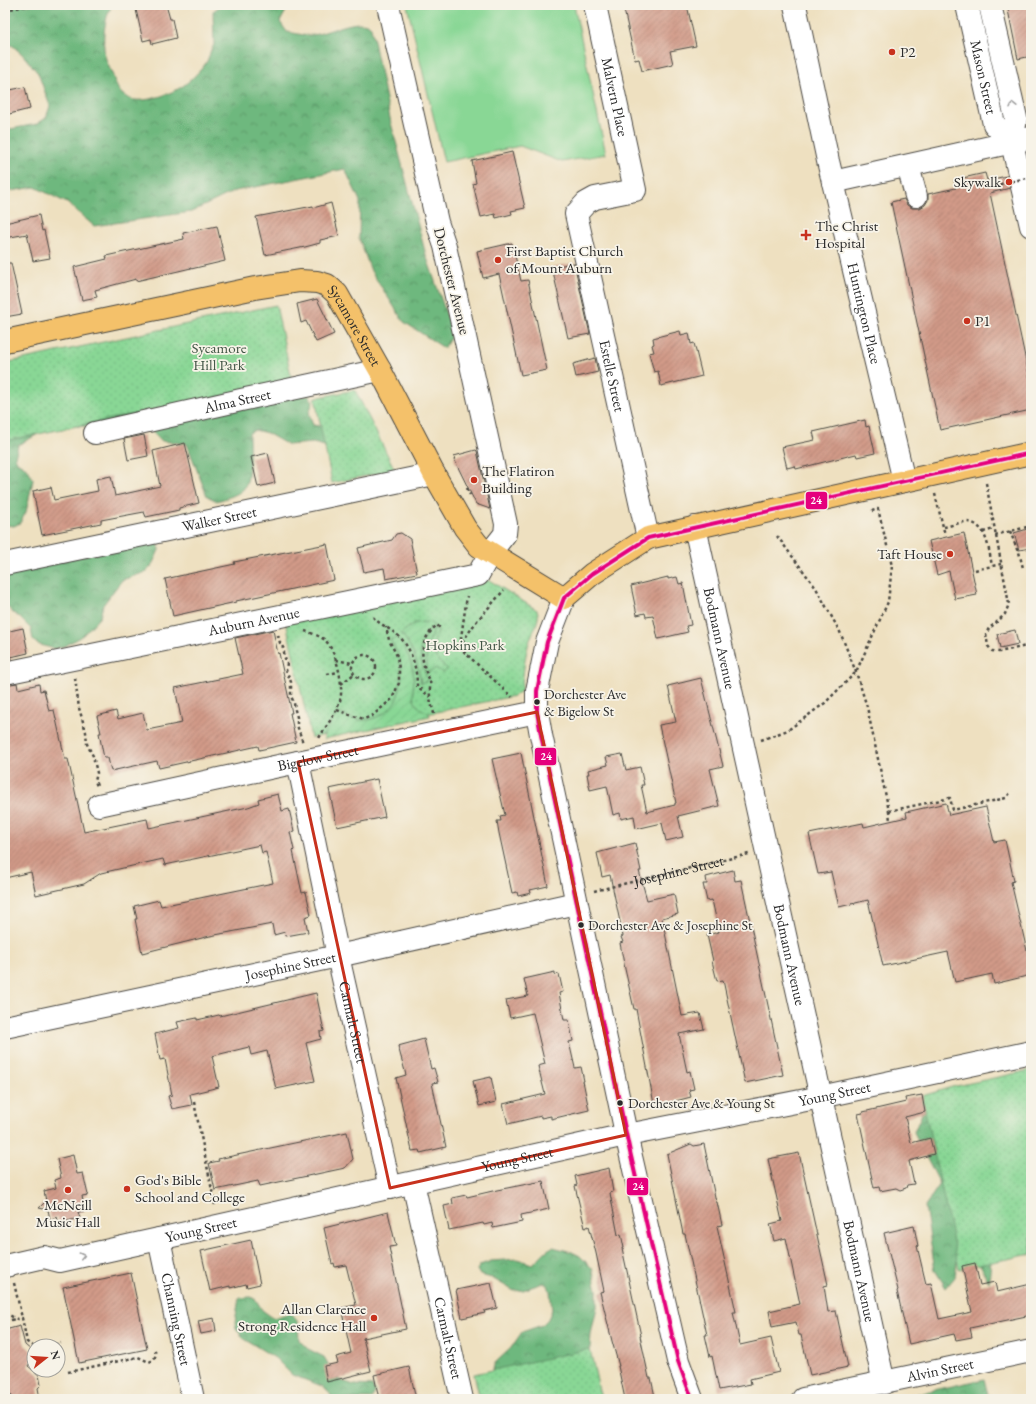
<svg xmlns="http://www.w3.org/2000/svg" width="1036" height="1404" viewBox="0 0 1036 1404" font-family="'EB Garamond',serif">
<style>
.grass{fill:#89d795;stroke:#5a8160}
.forest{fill:url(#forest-crowns);stroke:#4c7254}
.park{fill:url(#park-dots);stroke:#5a8160}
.garden{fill:url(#garden-furrows);stroke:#5a8160}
.building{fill:url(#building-hatch)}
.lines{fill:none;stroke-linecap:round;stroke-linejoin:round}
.minor-casing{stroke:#484641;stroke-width:24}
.major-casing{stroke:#484641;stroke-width:24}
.path{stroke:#484641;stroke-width:2.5;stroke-dasharray:3 3;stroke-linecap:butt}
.minor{stroke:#fff;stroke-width:22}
.major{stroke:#f4c16a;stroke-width:22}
.path-bridge{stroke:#484641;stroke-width:2.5;stroke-dasharray:3 3;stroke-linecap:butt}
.bus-1-casing{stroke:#f7f3e8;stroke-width:7}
.bus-1{stroke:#e5007d;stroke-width:4}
.oneway{stroke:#a0a0a0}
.marked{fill:none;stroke:#c8321e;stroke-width:3;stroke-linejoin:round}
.poi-dot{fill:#c8321e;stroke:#f7f3e8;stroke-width:1.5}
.bus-dot{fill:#2b2b2b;stroke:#f7f3e8;stroke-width:1.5}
.labels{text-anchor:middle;stroke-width:3.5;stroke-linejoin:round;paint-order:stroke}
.bus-label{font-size:14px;fill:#2b2b2b;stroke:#f7f3e8;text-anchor:start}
.poi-label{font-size:15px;fill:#2b2b2b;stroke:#f7f3e8;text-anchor:start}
.street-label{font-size:15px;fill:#2b2b2b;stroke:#f7f3e8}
.park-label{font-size:15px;fill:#425646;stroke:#f7f3e8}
.line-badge{stroke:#f7f3e8;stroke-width:1.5}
.badge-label{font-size:11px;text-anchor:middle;font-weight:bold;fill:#fff}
</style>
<defs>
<pattern id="forest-crowns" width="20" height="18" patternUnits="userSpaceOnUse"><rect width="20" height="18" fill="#6eb87e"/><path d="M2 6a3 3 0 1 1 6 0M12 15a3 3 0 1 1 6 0" fill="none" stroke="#5b9667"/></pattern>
<pattern id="park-dots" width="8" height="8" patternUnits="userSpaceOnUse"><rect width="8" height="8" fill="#89d795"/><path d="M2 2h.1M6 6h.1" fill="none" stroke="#76b981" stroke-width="1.8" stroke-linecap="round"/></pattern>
<pattern id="garden-furrows" width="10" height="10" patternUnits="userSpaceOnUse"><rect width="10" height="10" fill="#89d795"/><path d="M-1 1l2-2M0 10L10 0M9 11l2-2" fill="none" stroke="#76b981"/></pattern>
<pattern id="building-hatch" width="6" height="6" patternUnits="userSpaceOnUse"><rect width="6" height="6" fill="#d19a88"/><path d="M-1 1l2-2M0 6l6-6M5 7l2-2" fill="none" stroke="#aa7e6f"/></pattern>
</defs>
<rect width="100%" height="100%" fill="#f7f3e8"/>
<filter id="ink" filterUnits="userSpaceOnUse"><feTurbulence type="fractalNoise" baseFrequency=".025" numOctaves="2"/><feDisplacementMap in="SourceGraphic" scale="8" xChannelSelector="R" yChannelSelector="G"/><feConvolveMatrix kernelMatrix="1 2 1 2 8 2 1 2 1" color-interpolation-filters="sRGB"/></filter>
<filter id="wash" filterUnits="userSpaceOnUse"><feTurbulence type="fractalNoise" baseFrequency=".012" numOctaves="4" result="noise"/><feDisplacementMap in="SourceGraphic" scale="16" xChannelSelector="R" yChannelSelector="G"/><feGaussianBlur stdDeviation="0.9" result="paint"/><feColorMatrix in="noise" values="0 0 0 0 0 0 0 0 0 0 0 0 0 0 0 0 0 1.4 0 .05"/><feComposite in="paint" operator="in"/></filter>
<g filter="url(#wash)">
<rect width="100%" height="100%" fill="#eee0c0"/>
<polygon class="grass" points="407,5 574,5 606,154 562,162 520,146 444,162"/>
<g class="forest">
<path d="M 5,5 L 112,5 C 104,19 102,40 105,56 C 107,63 110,69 113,76 C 116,85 118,93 128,98 C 141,105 171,94 183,86 C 190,81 205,67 208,59 C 210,54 210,50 214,45 L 213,11 L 222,5 L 302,5 L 299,7 L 287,9 L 280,22 L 287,32 C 295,33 304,36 312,35 C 327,34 360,15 371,27 L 391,123 L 426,255 L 450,325 L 451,337 L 444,348 L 404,322 L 371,271 L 359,238 L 360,201 L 345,169 L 235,191 L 191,212 L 94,226 L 67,203 L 35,187 L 5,192 L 5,130 L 37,124 L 46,118 L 50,106 L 38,73 L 22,54 L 13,46 L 5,43 Z"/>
<path d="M 5,382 L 309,396 L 313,401 L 309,413 L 313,425 L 344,430 L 349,452 L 313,443 L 288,445 L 267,433 L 255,430 L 249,433 C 249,445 251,476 245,487 C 240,495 226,498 217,501 L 207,496 L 187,444 L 162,441 L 144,424 L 107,428 L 77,426 L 40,433 L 18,445 L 15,457 L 17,462 L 28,469 L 33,480 L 26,512 L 20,523 L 14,526 L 5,525 Z"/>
<polygon points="153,541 159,544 159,550 151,567 146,572 122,580 103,605 100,617 83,635 67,645 55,649 37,644 33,640 31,629 18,616 13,613 5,604 5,572"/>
<polygon points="929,1098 1031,1163 1031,1255 992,1251 989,1282 978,1260 957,1261 955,1277 946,1288 935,1270 925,1206 940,1184 914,1132"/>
<path d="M 553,1247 L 572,1252 L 580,1256 L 592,1268 L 597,1290 L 597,1307 L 591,1334 L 588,1375 L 492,1371 L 495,1363 L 511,1348 L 522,1332 L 542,1325 L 548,1319 L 552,1310 L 550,1291 L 548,1285 L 543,1283 L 523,1290 L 514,1291 L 492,1278 L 480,1275 L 477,1270 L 480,1265 L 491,1261 L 518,1259 L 532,1264 C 540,1259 544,1250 553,1247 Z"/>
<polygon points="251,1297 256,1300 262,1310 273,1318 290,1313 298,1322 299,1340 308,1349 324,1357 337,1379 354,1385 372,1386 375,1391 372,1399 331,1399 331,1395 322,1386 292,1375 275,1358 243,1338 236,1328 235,1322 239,1298"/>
<polygon points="984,1379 989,1399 917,1399 916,1394"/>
</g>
<g class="park">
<polygon points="276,305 292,381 5,441 5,363"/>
<polygon points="355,390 395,470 332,483 315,398"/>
<path d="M 489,580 L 537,610 C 541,618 534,629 531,637 C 524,655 524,672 521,691 L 514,696 L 311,738 L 286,622 Z"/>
<polygon points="1031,1070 1031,1254 959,1269 922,1096 952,1087"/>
<polygon points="590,1349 601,1399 480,1399 474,1374"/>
</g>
<g class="garden">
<path d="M 427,622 L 431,623 L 434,626 C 415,642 419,660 428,680 L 421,683 C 418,663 413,648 401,633 L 415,623 Z"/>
<path d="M 435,628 L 439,631 C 430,645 433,660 448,669 L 443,673 L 436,668 L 428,673 C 424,655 427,644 435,628 Z"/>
<path d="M 398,637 C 405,648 411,658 413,672 C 416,688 406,705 428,712 L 430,716 L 324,739 L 324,733 L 338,713 C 345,715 352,719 359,720 C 373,722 390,712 396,700 C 401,690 402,674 400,663 C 399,655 395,648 390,640 Z"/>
</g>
<g id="blocks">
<g class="building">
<polygon points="135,5 166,5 170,19 172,19 176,38 152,44 151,39 143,41"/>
<polygon points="623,5 687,5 696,46 670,51 673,64 642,71 639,59 635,60"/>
<polygon points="1007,5 1031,5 1031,56 1018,59"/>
<polygon points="25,87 30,109 5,115 5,91"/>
<polygon points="512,152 525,208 511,211 512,214 496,218 495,214 481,217 473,184 476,183 472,161"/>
<polygon points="985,173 987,180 1007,176 1010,188 990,193 1031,385 1031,410 940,430 891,202 904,199 907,205 912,208 920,208 925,205 928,200 928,194 956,188 954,180"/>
<polygon points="331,203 339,236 320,240 320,243 305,247 265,255 256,217 313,206 313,208"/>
<polygon points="39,215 42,231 44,230 50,258 33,261 27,234 5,238 5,223"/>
<polygon points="217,226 225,261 191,269 191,268 136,281 136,279 95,290 97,297 82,300 74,267 107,259 106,256 115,254 184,239 183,233"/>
<polygon points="512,243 521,281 528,280 547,370 521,375 499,274 483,278 477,251"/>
<polygon points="5,263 11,263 22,314 5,317"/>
<polygon points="574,263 590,334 568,338 552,267"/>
<polygon points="317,299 334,334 316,342 306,321 301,323 297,304"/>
<polygon points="680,331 681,335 689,333 691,344 694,343 702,376 661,386 658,371 654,372 649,353 654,352 652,345 654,344 653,338"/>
<polygon points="595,358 598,372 576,377 573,364"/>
<polygon points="865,420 866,427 869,426 875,453 857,457 856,454 796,469 795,466 787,468 782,447 815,440 813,432"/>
<polygon points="144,435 148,456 128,460 124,439"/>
<polygon points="185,443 199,503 179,508 179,510 146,517 144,512 101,520 101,523 42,535 33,491 51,487 54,500 98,491 96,479 111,476 115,496 160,486 153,451"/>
<polygon points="476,450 477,451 490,509 476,504 454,459 455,458 454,456"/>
<polygon points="268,453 275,483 258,487 251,457"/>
<polygon points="1031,528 1031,548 1019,550 1014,533"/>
<polygon points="401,533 410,539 417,573 386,579 384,568 364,572 358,548 392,540 396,534"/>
<polygon points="964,533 977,595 955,599 949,571 937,575 929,541"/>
<polygon points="327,544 334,580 236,601 236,602 173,616 165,579 235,564 234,562"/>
<polygon points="668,577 668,579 677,577 679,584 683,583 691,625 686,626 688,632 658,639 653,616 646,617 645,613 637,615 631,586"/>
<polygon points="23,628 28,653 11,657 12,659 5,660 5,632"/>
<polygon points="273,630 278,654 279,653 292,713 290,713 296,742 259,750 258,746 159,768 157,761 111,771 108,758 104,758 99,733 101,733 97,716 116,711 118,719 143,713 147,730 182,723 175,688 243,674 235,638"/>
<polygon points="1015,630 1018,644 1000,648 997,634"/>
<polygon points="701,678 723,766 710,769 719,806 678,816 683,837 666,841 662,823 636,829 634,816 621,819 620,813 613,815 607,786 590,790 587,774 589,774 588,770 608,765 606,757 622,754 626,770 640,767 644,785 641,785 647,812 675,805 675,803 676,803 659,725 676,722 668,686"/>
<polygon points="17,683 18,689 39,684 40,691 44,690 49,711 54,710 65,759 68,759 84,832 147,819 149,828 248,807 259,803 258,799 278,794 282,811 289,809 294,831 290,832 294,850 293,851 302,893 306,892 311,915 305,917 308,932 286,936 285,932 274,935 272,924 210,936 142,953 135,919 137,919 134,906 159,900 161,906 273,883 266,852 262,853 260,845 165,865 163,859 101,873 84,884 36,895 31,872 5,878 5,685"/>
<polygon points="521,753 548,886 530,890 531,893 518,896 517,892 512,893 499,833 497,821 501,821 500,816 505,815 492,759"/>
<polygon points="377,779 385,817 337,827 329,789"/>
<polygon points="946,803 949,815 986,807 994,842 1005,840 1014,881 1011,882 1031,968 1031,975 994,984 992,974 955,982 948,952 883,966 868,900 839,907 831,872 818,874 809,834 863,823 864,827 907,817 906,812"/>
<polygon points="635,843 641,871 639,871 647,900 674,894 678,914 662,918 682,1016 700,1013 704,1029 679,1034 687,1072 690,1071 694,1089 689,1090 691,1097 660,1105 660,1102 654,1104 636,1009 634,1009 625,969 620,943 623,942 621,937 623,936 610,875 602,877 597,853"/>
<polygon points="733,870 735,881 741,880 783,1075 745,1083 723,980 717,981 712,961 713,961 707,935 719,932 712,900 707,901 703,884 707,884 706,877"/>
<polygon points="555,972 555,975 559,974 563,992 559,993 564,1020 569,1020 573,1041 569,1042 575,1068 581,1067 584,1081 583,1081 589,1110 551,1119 551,1116 541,1118 541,1116 508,1124 503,1104 545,1094 538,1066 545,1064 533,1013 510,1018 506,1000 528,996 524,979"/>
<polygon points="316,993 324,1031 320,1032 321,1039 306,1043 315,1081 276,1089 267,1051 251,1055 249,1047 212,1056 219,1087 190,1094 192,1105 172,1109 168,1096 172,1095 165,1059 160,1060 155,1034 179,1028 177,1022 197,1018 197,1020 219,1015 220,1016"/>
<polygon points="424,1039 431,1069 434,1068 438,1082 432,1083 446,1147 420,1153 419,1150 412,1151 396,1078 406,1075 398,1046"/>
<polygon points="491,1077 496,1102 479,1106 473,1081"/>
<polygon points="922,1095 925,1112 905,1117 911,1143 930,1138 934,1154 909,1161 914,1184 907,1185 906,1188 900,1190 896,1188 880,1191 879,1187 874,1188 858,1114 863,1113 863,1112 906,1102 905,1098"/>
<polygon points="347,1132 353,1159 345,1168 260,1186 258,1181 215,1190 209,1163 219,1161 218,1159"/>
<polygon points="691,1144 694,1146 704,1144 716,1202 717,1202 722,1225 717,1226 736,1312 733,1312 740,1345 771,1338 779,1372 750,1379 751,1384 719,1390 712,1356 710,1357 705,1335 707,1335 685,1234 683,1234 667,1154"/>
<polygon points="799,1153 828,1285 824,1286 828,1312 836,1311 848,1367 810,1375 801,1335 799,1335 796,1322 772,1327 769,1311 800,1304 786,1238 774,1241 770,1224 782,1221 768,1159"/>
<polygon points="73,1155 77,1174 83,1173 88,1195 82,1196 85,1211 78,1212 80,1218 59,1223 57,1217 50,1219 48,1210 39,1208 46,1201 44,1191 56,1188 54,1180 61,1178 57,1159"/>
<polygon points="609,1168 613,1192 610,1193 618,1235 621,1234 624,1248 622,1248 641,1336 640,1336 649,1378 651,1378 655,1397 645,1399 625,1399 618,1366 619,1366 612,1341 600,1292 604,1291 596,1253 589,1226 585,1228 575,1186 577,1185 575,1176"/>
<polygon points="543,1181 549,1209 521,1215 522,1222 493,1228 492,1223 484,1225 483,1223 449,1230 444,1206 453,1204 452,1198 466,1195 467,1197 497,1190"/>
<polygon points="388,1212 396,1246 389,1247 406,1329 363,1338 371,1371 327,1382 324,1366 338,1363 336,1357 351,1353 341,1308 356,1305 346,1265 335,1267 334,1263 332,1264 324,1228"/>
<polygon points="914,1226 918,1246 917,1246 926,1284 931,1283 939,1319 972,1312 962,1266 975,1263 980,1285 995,1282 997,1292 1031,1284 1031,1315 970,1328 972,1337 956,1340 954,1334 909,1344 897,1291 898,1290 884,1233"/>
<polygon points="251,1240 260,1284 247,1287 246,1284 230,1288 230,1286 210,1291 201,1251"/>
<polygon points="131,1273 147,1349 79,1363 63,1287"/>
<polygon points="491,1283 497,1308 484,1311 485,1313 462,1318 456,1290"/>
<polygon points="214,1318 216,1331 201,1334 198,1321"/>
<polygon points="20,1326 25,1345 32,1351 34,1356 28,1366 39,1375 41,1385 38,1388 40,1399 13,1399 11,1394 5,1395 5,1330"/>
<polygon points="409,1367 416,1399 379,1399 374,1375"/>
</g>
</g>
</g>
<g filter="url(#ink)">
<use href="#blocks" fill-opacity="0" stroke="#484641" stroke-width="1"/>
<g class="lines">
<defs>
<g id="minor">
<path id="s2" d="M 595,5 L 635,190 L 595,198 L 586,203 L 576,214 L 648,538"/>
<path id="s3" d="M 795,5 L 828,161 L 904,481"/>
<path id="s4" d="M 967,5 L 994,124 L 1012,143"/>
<polyline points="990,5 1016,118 1012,143 1031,226"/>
<polyline points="908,166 916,196"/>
<polyline points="833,182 1031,138"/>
<path id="s5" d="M 95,433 L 241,400 L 380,370"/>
<path id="s6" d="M 695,527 L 884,1383"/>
<path id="s7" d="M 5,564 L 434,474"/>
<polyline points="564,598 547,642 537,691 537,712 541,735 630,1152 678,1361 692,1399"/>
<path id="s8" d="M 5,673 L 478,575 L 490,553 L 505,534 L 506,524 L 445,246 L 437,222 L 388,5"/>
<path id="s9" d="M 298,762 L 338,956 L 390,1188"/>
<path id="s10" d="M 99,805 L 274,767 L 537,712"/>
<path id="s11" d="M 5,1027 L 338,956 L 576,903"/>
<path id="s12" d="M 413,1183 L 462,1399"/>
<path id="s13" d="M 159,1239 L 193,1399"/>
<path id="s14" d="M 5,1266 L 44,1257 L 60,1261 L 612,1138 L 806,1100 L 1031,1052"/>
<path id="s15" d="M 803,1399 L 1031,1351"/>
</g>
<g id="major">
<path id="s16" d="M 5,341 L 255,288 L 300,281 L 317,282 L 327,285 L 337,294 L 380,370 L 434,474 L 465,528 L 479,546 L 564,598 L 592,574 L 648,538 L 1031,453"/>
</g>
</defs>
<use href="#minor" class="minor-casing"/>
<use href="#major" class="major-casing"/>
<g class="path">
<polyline points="5,10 31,5"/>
<polyline points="986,483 1009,604 1005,614 995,624 989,628 986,634 988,646 992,651 999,652 1031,645"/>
<polyline points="467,488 470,495"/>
<polyline points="935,494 945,535"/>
<path d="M 944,527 C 950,526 958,523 965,522 C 987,521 989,551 992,566"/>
<polyline points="1010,531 1018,552 1019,552 1023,568"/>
<polyline points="983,532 994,529"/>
<polyline points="995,535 1031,526"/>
<polyline points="777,536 816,588 840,632 856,672 867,707 889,811 890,821"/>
<polyline points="975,570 1001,564"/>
<path d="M 373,617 C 379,624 389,628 396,634 C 411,645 417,668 417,686 L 430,697"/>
<path d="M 305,631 C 311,633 320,636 325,640 C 337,652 344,685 340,701 C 336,714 326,726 319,738"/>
<polyline points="278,635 280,643 284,649 284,656 287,663 286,670 291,682 291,696 294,703 295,710 297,717 297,725 303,743"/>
<polyline points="460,645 467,596"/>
<polyline points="459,647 512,697"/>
<polyline points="459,647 476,622 504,590"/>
<circle cx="364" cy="667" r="12"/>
<polyline points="336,660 352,663"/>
<polyline points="327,674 339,672"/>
<polyline points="75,678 79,708 86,732 87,744 93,756 97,773 95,781 97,786"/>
<polyline points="341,684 354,674"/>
<polyline points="337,710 353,716 364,719 372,716 392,699 399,683 399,669 397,656 389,640 386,627"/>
<path d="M 434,714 C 433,708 430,702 430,696 C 429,691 431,685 430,681 C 429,678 427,675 426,672 C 419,653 422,638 437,625 L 441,629"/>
<polyline points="761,740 788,730 825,703 856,672 888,602 892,566 878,509 872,511"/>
<polyline points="889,811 950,798 953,810 1006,798 1011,792"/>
<path id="s1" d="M 594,891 L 749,854"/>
<polyline points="194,1102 215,1205"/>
<polyline points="14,1283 22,1318"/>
<polyline points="5,1313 17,1319 22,1318 27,1342 34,1347"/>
<polyline points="5,1321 16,1319"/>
<polyline points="49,1346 61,1343"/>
<path d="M 68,1372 L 138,1357 L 149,1362 C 157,1359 156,1354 154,1347"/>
</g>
<use href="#minor" class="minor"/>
<use href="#major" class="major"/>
<polyline class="path-bridge" points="988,187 1031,177"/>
<defs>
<polyline id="bus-1" points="692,1399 678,1361 630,1152 541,735 537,712 537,691 547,642 564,598 592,574 648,538 1031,453"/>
</defs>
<use href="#bus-1" class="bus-1-casing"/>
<use href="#bus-1" class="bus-1"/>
</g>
<defs><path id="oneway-chevron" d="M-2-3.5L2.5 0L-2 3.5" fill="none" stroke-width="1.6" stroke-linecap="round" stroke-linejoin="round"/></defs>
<g class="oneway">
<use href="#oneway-chevron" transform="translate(1013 105) rotate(-103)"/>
<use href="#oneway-chevron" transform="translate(82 1256) rotate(-13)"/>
</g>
</g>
<path class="marked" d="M 537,712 L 626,1135 L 390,1188 L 298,762 Z"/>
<g class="poi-dot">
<circle cx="892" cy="52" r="4"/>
<circle cx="1009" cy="182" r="4"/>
<path d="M804 229h4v4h4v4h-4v4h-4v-4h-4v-4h4z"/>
<circle cx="498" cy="260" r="4"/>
<circle cx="967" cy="321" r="4"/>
<circle cx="474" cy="480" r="4"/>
<circle cx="950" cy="554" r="4"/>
<circle cx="127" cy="1189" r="4"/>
<circle cx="68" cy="1190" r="4"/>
<circle cx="374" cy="1318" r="4"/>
</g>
<g class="bus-dot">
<circle cx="537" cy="702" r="3.5"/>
<circle cx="581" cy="925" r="3.5"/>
<circle cx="620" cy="1103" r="3.5"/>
</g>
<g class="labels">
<g class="bus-label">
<text x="544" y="699">Dorchester Ave<tspan x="544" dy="17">&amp; Bigelow St</tspan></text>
<text x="588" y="930">Dorchester Ave &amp; Josephine St</text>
<text x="628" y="1108">Dorchester Ave &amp; Young St</text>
</g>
<g class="poi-label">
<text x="900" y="57">P2</text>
<text x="1001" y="187" text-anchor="end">Skywalk</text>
<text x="815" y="231">The Christ<tspan x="815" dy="17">Hospital</tspan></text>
<text x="506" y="256">First Baptist Church<tspan x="506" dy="17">of Mount Auburn</tspan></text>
<text x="975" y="326">P1</text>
<text x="482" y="476">The Flatiron<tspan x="482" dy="17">Building</tspan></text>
<text x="942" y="559" text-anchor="end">Taft House</text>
<text x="135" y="1185">God's Bible<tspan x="135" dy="17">School and College</tspan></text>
<text x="68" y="1210" text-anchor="middle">McNeill<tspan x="68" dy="17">Music Hall</tspan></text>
<text x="366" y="1314" text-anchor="end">Allan Clarence<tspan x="366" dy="17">Strong Residence Hall</tspan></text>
</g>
<g class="street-label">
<text dy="5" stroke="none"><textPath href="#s4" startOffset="74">Mason Street</textPath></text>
<text dy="5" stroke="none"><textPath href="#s2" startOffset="94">Malvern Place</textPath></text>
<text transform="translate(452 281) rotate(76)" y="5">Dorchester Avenue</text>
<text dy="5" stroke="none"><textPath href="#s3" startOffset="316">Huntington Place</textPath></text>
<text dy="5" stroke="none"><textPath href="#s16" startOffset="378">Sycamore Street</textPath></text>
<text dy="5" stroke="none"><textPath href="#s2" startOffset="421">Estelle Street</textPath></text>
<text dy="5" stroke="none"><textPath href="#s5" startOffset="146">Alma Street</textPath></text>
<text dy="5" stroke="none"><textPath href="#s7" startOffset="219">Walker Street</textPath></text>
<text dy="5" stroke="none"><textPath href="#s8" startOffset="254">Auburn Avenue</textPath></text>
<text dy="5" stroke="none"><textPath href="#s6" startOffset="114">Bodmann Avenue</textPath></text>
<text dy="5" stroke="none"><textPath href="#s10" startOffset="224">Bigelow Street</textPath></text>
<text dy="5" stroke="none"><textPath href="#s1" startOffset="87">Josephine Street</textPath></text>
<text dy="5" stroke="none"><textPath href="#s6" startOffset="438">Bodmann Avenue</textPath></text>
<text dy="5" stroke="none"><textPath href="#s11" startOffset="292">Josephine Street</textPath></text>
<text dy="5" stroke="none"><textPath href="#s9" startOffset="266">Carmalt Street</textPath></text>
<text dy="5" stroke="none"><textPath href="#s14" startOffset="849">Young Street</textPath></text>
<text dy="5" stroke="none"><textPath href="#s14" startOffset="525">Young Street</textPath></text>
<text dy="5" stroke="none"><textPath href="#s14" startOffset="201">Young Street</textPath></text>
<text dy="5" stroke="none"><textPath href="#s6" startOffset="762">Bodmann Avenue</textPath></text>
<text dy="5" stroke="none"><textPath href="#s13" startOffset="82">Channing Street</textPath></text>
<text dy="5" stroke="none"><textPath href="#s12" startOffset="159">Carmalt Street</textPath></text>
<text dy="5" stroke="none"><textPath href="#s15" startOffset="140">Alvin Street</textPath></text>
</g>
<g class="park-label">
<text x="219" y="353">Sycamore<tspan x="219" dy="17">Hill Park</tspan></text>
<text x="465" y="650">Hopkins Park</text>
</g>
</g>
<g class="line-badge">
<rect x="805" y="491" width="23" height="19" rx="4" fill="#e5007d"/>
<rect x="534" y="747" width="23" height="19" rx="4" fill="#e5007d"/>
<rect x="626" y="1177" width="23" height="19" rx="4" fill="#e5007d"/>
</g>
<g class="badge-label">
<text x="816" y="504">24</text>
<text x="546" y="760">24</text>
<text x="638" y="1190">24</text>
</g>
<rect width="1036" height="1404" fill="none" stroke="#f7f3e8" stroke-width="20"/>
<g transform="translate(46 1358) rotate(73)"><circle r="19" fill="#f7f3e8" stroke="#a5a39c"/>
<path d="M0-3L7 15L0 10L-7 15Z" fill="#c8321e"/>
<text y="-6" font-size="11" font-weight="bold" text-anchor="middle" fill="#2b2b2b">N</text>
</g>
</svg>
